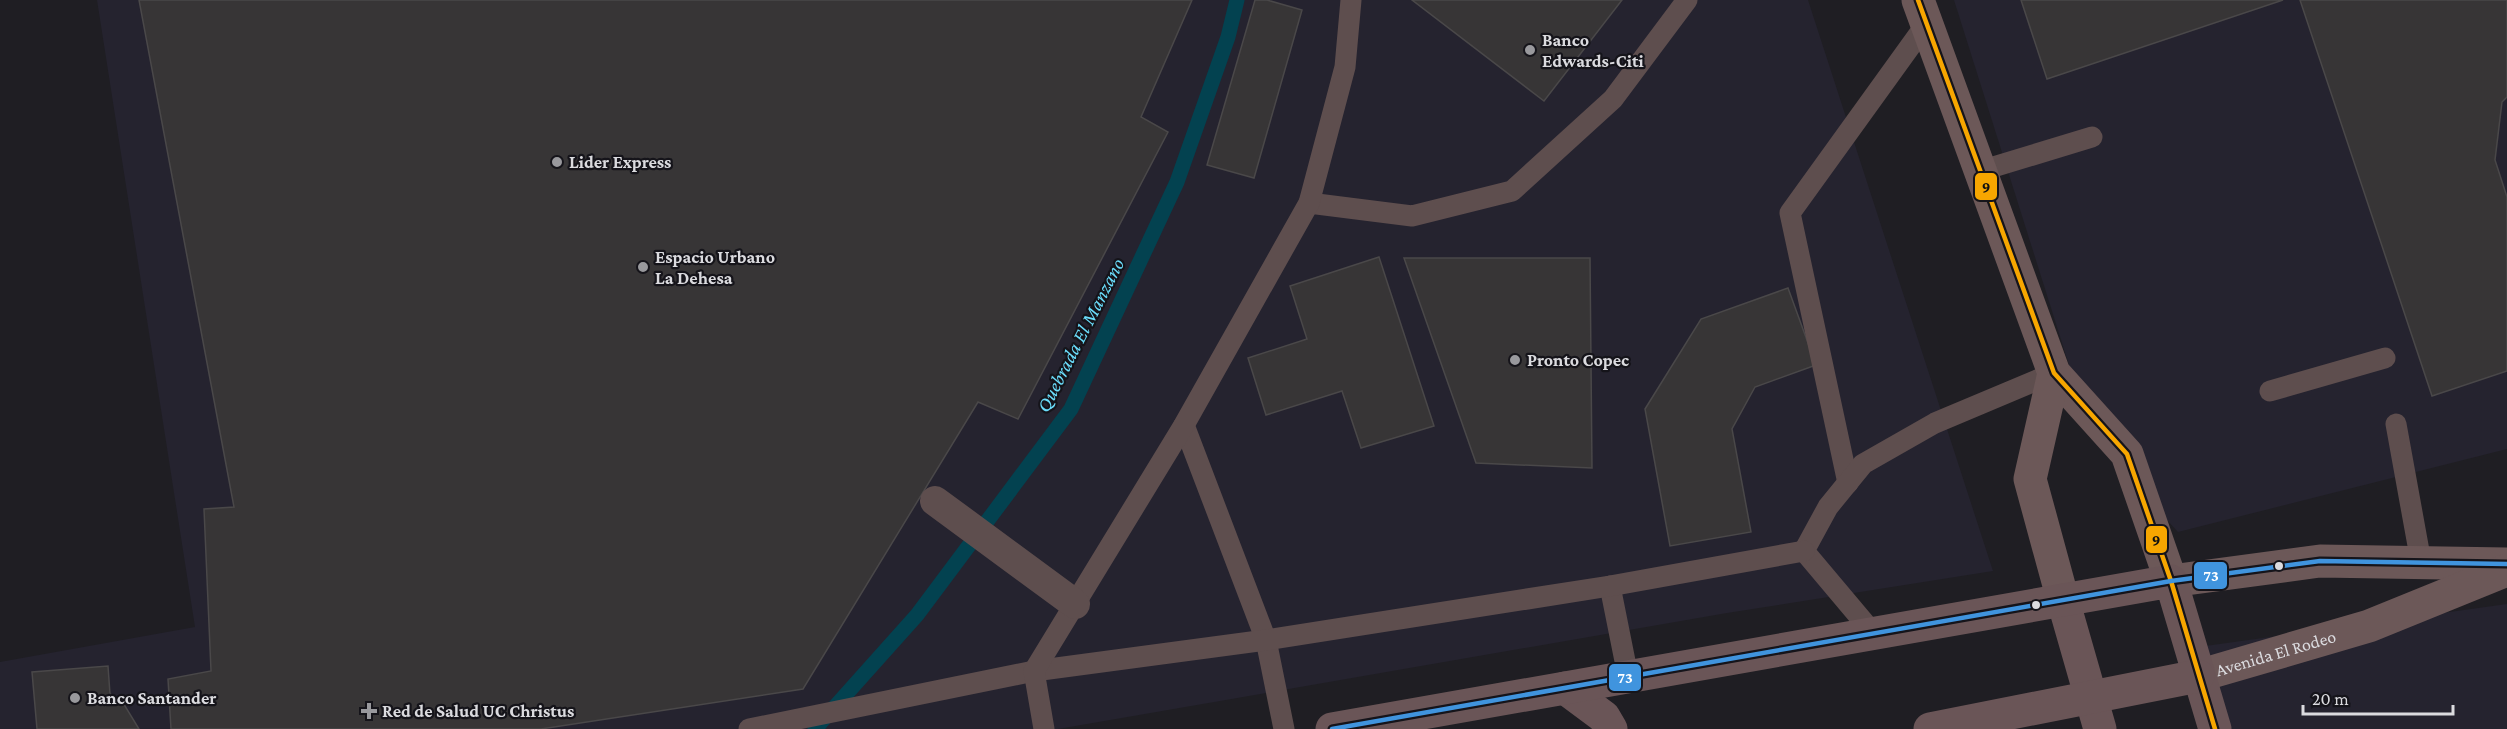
<svg xmlns="http://www.w3.org/2000/svg" width="2507" height="729" viewBox="0 0 2507 729" font-family="'Crimson Pro',serif">
<style>
.built{fill:#25232f}
.lines{fill:none;stroke-linecap:round;stroke-linejoin:round}
.stream{stroke:#034250;stroke-width:15}
.building{fill:#373536;stroke:#4a4849;stroke-width:1.5}
.service{stroke:#5e4e4e;stroke-width:21}
.pedestrian{stroke:#5e4e4e;stroke-width:30}
.secondary{stroke:#6c5858;stroke-width:33}
.primary{stroke:#6a5557;stroke-width:33}
.bus-1-casing{stroke:#15141a;stroke-width:9}
.bus-2-casing{stroke:#15141a;stroke-width:9}
.bus-1{stroke:#f7a600;stroke-width:4.5}
.bus-2{stroke:#4094de;stroke-width:4.5}
.poi-dot{fill:#99999d;stroke:#15141a;stroke-width:2}
.bus-dot{fill:#dbdbdf;stroke:#15141a;stroke-width:2}
.labels{text-anchor:middle;stroke-width:4.5;stroke-linejoin:round;paint-order:stroke}
.poi-label{font-size:18px;font-weight:bold;fill:#dbdbdf;stroke:#15141a;text-anchor:start}
.street-label{font-size:18px;fill:#dbdbdf;stroke:#15141a}
.water-label{font-size:20px;font-style:italic;fill:#6bddfb;stroke:#15141a}
.line-badge{stroke:#15141a;stroke-width:2}
.badge-label{font-size:16px;text-anchor:middle;font-weight:bold;fill:#fff}
.pale-badge-label{font-size:16px;text-anchor:middle;font-weight:bold;fill:#111}
</style>
<rect width="100%" height="100%" fill="#1f1e23"/>
<g class="built">
<polygon points="97,0 1808,0 1993,571 1727,613 1058,729 0,729 0,662 195,627"/>
<polygon points="1954,0 2507,0 2507,449 2178,532 2092,438"/>
<polygon points="2507,604 2507,729 2225,729 2198,647"/>
</g>
<g class="lines">
<polyline class="stream" points="815,729 917,615 1071,409 1177,182 1228,37 1237,0"/>
</g>
<g class="building">
<polygon points="139,0 1192,0 1141,117 1168,132 1018,419 978,402 803,689 541,729 171,729 168,679 211,671 204,509 234,507"/>
<polygon points="1255,0 1267,0 1302,10 1254,178 1207,165"/>
<polygon points="1412,0 1622,0 1544,101"/>
<polygon points="2021,0 2283,0 2047,79"/>
<polygon points="2300,0 2507,0 2507,97 2502,102 2495,160 2507,197 2507,371 2432,396"/>
<polygon points="1379,257 1434,426 1361,448 1342,391 1266,415 1248,358 1307,339 1290,286"/>
<polygon points="1404,258 1590,258 1592,468 1476,463"/>
<polygon points="1788,288 1816,365 1755,387 1732,429 1751,532 1670,546 1645,409 1701,319"/>
<polygon points="108,666 110,694 122,701 139,729 37,729 32,672"/>
</g>
<g class="lines">
<g class="service">
<polyline points="1980,171 2092,137"/>
<polyline points="1309,203 1412,216 1512,191 1613,99 1687,0"/>
<polyline points="2270,391 2385,358"/>
<polyline points="2396,424 2421,562"/>
<polyline points="1184,425 1266,640 1284,729"/>
<polyline points="1848,483 1790,213 1927,23"/>
<polyline points="1610,586 1628,676"/>
<polyline points="1873,633 1804,551 1828,507 1863,464 1935,423 2054,373"/>
<polyline points="749,729 1034,671 1266,640 1610,586 1804,551"/>
<polyline points="1044,729 1034,671 1184,425 1309,203 1345,67 1351,0"/>
</g>
<polyline class="pedestrian" points="935,501 1075,604"/>
<g class="secondary">
<polyline points="1918,0 2054,373 2127,454 2171,581 2320,561 2507,564"/>
<polyline points="2054,373 2030,479 2063,600"/>
<path id="s1" d="M 2198,676 L 2369,626 L 2507,570"/>
</g>
<g class="primary">
<polyline points="2063,600 2100,729"/>
<polyline points="1565,688 1604,717 1611,729"/>
<polyline points="1332,729 2171,581 2215,729"/>
<polyline points="1930,729 2198,676"/>
</g>
<defs>
<polyline id="bus-1" points="1918,0 2054,373 2127,454 2171,581 2215,729"/>
<polyline id="bus-2" points="1332,729 2171,581 2320,561 2507,564"/>
</defs>
<use href="#bus-1" class="bus-1-casing"/>
<use href="#bus-2" class="bus-2-casing"/>
<use href="#bus-1" class="bus-1"/>
<use href="#bus-2" class="bus-2"/>
</g>
<g class="poi-dot">
<circle cx="1530" cy="50" r="6"/>
<circle cx="557" cy="162" r="6"/>
<circle cx="643" cy="267" r="6"/>
<circle cx="1515" cy="360" r="6"/>
<circle cx="75" cy="698" r="6"/>
<path d="M366 702h6v6h6v6h-6v6h-6v-6h-6v-6h6z"/>
</g>
<g class="bus-dot">
<circle cx="2279" cy="566" r="5"/>
<circle cx="2036" cy="605" r="5"/>
</g>
<g class="labels">
<g class="poi-label">
<text x="1542" y="46">Banco<tspan x="1542" dy="21">Edwards-Citi</tspan></text>
<text x="569" y="168">Lider Express</text>
<text x="655" y="263">Espacio Urbano<tspan x="655" dy="21">La Dehesa</tspan></text>
<text x="1527" y="366">Pronto Copec</text>
<text x="87" y="704">Banco Santander</text>
<text x="382" y="717">Red de Salud UC Christus</text>
</g>
<g class="street-label">
<text dy="6" stroke="none"><textPath href="#s1" startOffset="81">Avenida El Rodeo</textPath></text>
</g>
<g class="water-label">
<text transform="translate(1080 335) rotate(-63)" y="7">Quebrada El Manzano</text>
</g>
</g>
<g class="line-badge">
<rect x="1974" y="172" width="24" height="29" rx="6" fill="#f7a600"/>
<rect x="2145" y="525" width="23" height="29" rx="6" fill="#f7a600"/>
<rect x="2193" y="561" width="35" height="29" rx="6" fill="#4094de"/>
<rect x="1608" y="663" width="34" height="29" rx="6" fill="#4094de"/>
</g>
<g class="badge-label">
<text x="2211" y="581">73</text>
<text x="1625" y="683">73</text>
</g>
<g class="pale-badge-label">
<text x="1986" y="192">9</text>
<text x="2156" y="545">9</text>
</g>
<path d="M2303 705v9h150v-9" fill="none" stroke="#dbdbdf" stroke-width="3"/>
<text x="2312" y="705" font-size="18" fill="#dbdbdf" stroke="#15141a" stroke-width="4.5" paint-order="stroke">20 m</text>
</svg>
